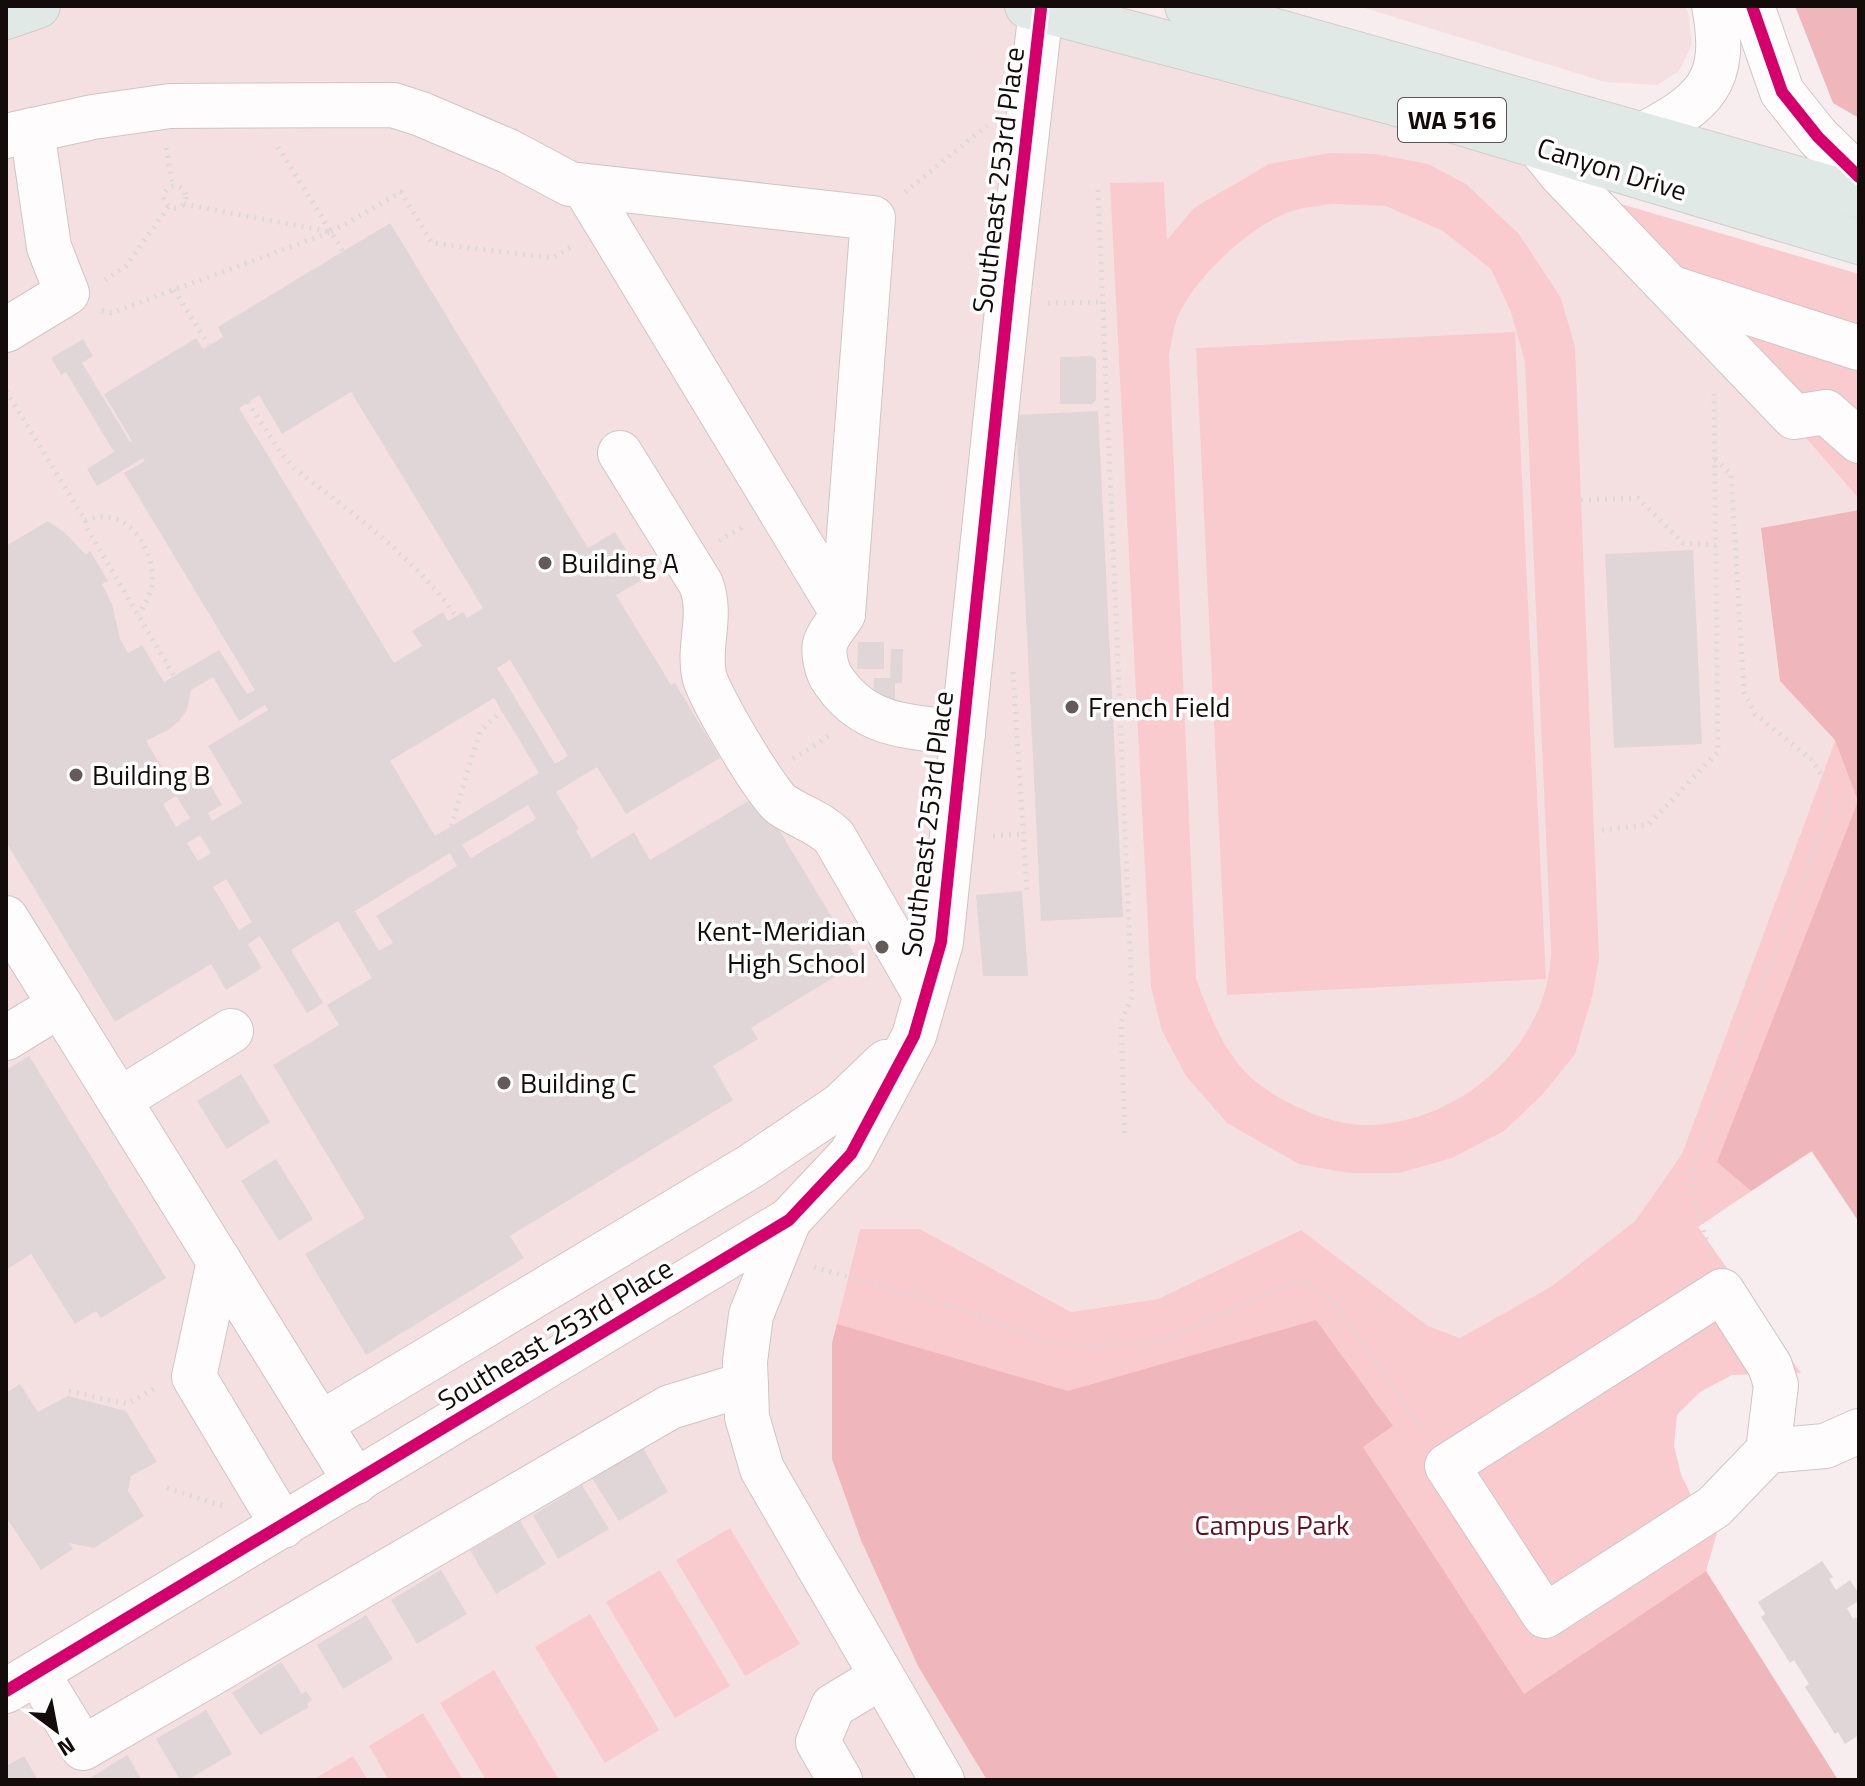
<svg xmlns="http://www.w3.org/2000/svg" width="1865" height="1786" viewBox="0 0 1865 1786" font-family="'Titillium Web',sans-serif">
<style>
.built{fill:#f5e0e1}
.green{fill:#facbce;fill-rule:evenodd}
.forest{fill:#efb7bb}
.building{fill:#e0d6d7;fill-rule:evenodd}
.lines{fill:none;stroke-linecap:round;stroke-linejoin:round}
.minor-casing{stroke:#d0c5c6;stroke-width:46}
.major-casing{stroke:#d2cdcd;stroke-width:46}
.path{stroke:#dcd9d9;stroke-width:5;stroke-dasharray:2 6;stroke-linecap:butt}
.minor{stroke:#fefcfc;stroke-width:44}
.major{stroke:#e0e9e5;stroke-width:44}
.cycleway-casing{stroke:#fff;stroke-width:17}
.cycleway{stroke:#d6006c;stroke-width:12}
.poi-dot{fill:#645a5a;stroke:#fff;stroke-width:3}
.labels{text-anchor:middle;stroke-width:7;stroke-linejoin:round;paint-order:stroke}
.shield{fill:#fff;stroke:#5a5454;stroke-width:2}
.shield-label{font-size:26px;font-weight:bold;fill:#140b0b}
.street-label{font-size:28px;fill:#140b0b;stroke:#fff}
.poi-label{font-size:28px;fill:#140b0b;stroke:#fff;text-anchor:start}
.park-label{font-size:28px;fill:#631021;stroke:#fff}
</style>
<rect width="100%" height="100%" fill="#f8edee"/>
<g class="built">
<polygon points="38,6 1119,6 1495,105 1713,333 1859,499 1859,676 1682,1154 1635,1221 1552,1286 1460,1338 1428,1326 1301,1230 1158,1299 1071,1312 920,1229 860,1229 832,1343 832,1459 861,1540 918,1666 987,1780 6,1780 6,17"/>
<polygon points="1358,6 1685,6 1689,15 1692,45 1679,71 1657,85 1605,82"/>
</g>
<g class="green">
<path d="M 1330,153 L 1376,154 L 1428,164 L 1466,184 L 1519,234 L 1561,298 L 1575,347 L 1599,959 L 1592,997 L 1575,1054 L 1543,1094 L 1504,1131 L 1452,1158 L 1399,1173 L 1348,1173 L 1299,1164 L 1227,1123 L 1186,1076 L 1162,1031 L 1151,987 L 1110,183 L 1164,182 L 1167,240 L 1194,208 L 1269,164 ZM 1332,204 L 1386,206 L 1443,231 L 1491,269 L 1511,312 L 1525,362 L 1551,950 C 1550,1043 1463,1121 1371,1125 C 1334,1126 1293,1108 1263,1087 C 1227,1062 1211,1018 1196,979 L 1169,355 C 1171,343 1173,330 1177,319 C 1192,279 1254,222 1295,210 C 1307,207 1320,206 1332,204 Z"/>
<polygon points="1577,191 1859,274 1859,499 1714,333"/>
<polygon points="1515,332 1546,979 1227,995 1196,348"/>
<polygon points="1859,676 1859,1222 1811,1151 1698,1227 1801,1373 1732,1375 1700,1392 1677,1415 1674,1446 1681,1474 1694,1502 1717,1533 1706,1571 1838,1780 987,1780 918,1666 861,1540 832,1459 832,1343 860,1229 920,1229 1071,1312 1158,1299 1301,1230 1428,1326 1460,1338 1552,1286 1635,1221 1682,1154"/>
<polygon points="730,1528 800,1644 745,1676 676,1560"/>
<polygon points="660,1570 730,1686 675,1718 606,1602"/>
<polygon points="590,1614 659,1730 605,1763 535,1647"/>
<polygon points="494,1670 559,1780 486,1780 440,1703"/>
<polygon points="423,1713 463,1780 389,1780 369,1746"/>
<polygon points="353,1756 368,1780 313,1780"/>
</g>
<g class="forest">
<polygon points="1795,6 1859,6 1859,118 1833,103"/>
<polygon points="1859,510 1859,1222 1812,1151 1751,1191 1717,1162 1858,801 1835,740 1780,681 1761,528"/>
<polygon points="1316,1320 1393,1426 1363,1447 1524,1694 1706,1571 1838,1780 987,1780 918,1666 861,1540 832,1459 832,1343 837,1324 1068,1391"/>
</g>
<g class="building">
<path d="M 390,223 L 588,548 L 615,532 L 644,579 L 616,595 L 671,685 L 675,683 L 720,758 L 626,814 L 597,767 L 556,792 L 579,829 L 576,831 L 592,858 L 634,832 L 650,860 L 758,795 L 859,962 L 751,1028 L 758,1039 L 713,1066 L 733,1100 L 510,1236 L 524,1258 L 366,1355 L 305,1254 L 365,1218 L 273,1065 L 339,1025 L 327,1005 L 372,978 L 338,921 L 291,950 L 323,1003 L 307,1013 L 260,936 L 248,944 L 262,968 L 226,990 L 211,964 L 115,1022 L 6,842 L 6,546 L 48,521 L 65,533 L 86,555 L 90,551 L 108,581 L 102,584 L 112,604 L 120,639 L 128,653 L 142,645 L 164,682 L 219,650 L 247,694 L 255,690 L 124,473 L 145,461 L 143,458 L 97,486 L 87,469 L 114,452 L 66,372 L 61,375 L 51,358 L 83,339 L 93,356 L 82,363 L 130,442 L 132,441 L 104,394 L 196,338 L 203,349 L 223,337 L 218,327 ZM 351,392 L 483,608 L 467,618 L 463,612 L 448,621 L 443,612 L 412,631 L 422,646 L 394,663 L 239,408 L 259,395 L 282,434 ZM 510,660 L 568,756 L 555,764 L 497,668 ZM 213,677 L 239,721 L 265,705 L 268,710 L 208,746 L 242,803 L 212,821 L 208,813 L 222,805 L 205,775 L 189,784 L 182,771 L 169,779 L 146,741 L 168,730 L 179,721 L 187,710 L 191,690 ZM 494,698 L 539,773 L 435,836 L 390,761 ZM 176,796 L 190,818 L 176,827 L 163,804 ZM 528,805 L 536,819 L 471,858 L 462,845 ZM 200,835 L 211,853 L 198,861 L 187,843 ZM 450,853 L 457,866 L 376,916 L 393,943 L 379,951 L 355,911 ZM 226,879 L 252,922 L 239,930 L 213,887 Z"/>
<polygon points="1091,356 1096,359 1096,400 1092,404 1060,404 1060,357"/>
<polygon points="1098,411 1123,917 1041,921 1016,415"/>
<polygon points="1693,550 1702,744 1614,748 1605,554"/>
<polygon points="858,642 884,642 884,669 857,669"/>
<polygon points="891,649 903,649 902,683 895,683 895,700 873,700 874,678 890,678"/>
<polygon points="1022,891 1028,976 983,976 976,895"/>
<polygon points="29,1056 166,1278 101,1318 96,1311 75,1324 31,1254 6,1270 6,1070"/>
<polygon points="241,1074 270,1122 227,1149 197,1101"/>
<polygon points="276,1159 313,1219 279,1241 241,1181"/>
<polygon points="20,1384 38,1412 68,1396 126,1411 157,1462 131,1476 128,1491 144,1516 94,1548 69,1543 73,1549 41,1570 6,1517 6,1393"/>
<polygon points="643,1448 668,1492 619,1521 592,1478"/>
<polygon points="582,1485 609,1529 558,1559 533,1515"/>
<polygon points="520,1521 546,1564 496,1594 470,1550"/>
<polygon points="1822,1561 1833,1577 1829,1579 1836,1590 1850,1580 1859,1594 1859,1601 1847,1608 1853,1619 1856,1617 1859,1621 1859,1735 1845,1744 1838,1732 1835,1734 1805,1687 1809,1684 1794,1660 1790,1663 1761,1617 1765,1614 1758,1602"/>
<polygon points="441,1570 467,1614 417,1644 391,1600"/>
<polygon points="366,1615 393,1659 343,1689 317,1645"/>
<polygon points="281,1662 302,1694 306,1691 312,1700 307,1704 309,1707 260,1735 232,1693"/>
<polygon points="206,1710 232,1754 187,1780 180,1780 156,1739"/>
<polygon points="127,1755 142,1780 87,1780"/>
<polygon points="24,1756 38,1780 6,1780 6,1766"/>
</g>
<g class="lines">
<defs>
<g id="minor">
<polyline points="1752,6 1782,92 1818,137 1859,177"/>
<path d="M 6,136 L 93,117 L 170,106 L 393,105 L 421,114 L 508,151 L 570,184 L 873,218 L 843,614 C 838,623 830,631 826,641 C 822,650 826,668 831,677 C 864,729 908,725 963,734"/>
<path d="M 1641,136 C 1704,102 1729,84 1714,6"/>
<polyline points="1540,148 1561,174 1794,417 1826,412 1859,441"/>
<polyline points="584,186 843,614"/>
<polyline points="1675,289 1859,348"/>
<polyline points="6,330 67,293 49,247 32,130"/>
<path d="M 620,453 L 701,584 C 713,617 698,643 704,675 C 707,693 767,795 782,805 C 800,817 819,822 834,837 L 925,995"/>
<polyline points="6,918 356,1482"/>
<polyline points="6,1038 60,1005"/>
<polyline points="119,1100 231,1031"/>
<polyline points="789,1220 751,1315 745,1361 747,1417 762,1469 942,1780"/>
<polyline points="219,1261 194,1377 283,1526"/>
<polygon points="1722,1291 1770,1366 1776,1385 1768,1451 1714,1507 1545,1616 1447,1466"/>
<polyline points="320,1424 751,1166 841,1105 886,1062"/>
<polyline points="1768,1451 1825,1446 1859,1431"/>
<polyline points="37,1673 83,1748 670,1407 746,1384"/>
<polyline points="6,1691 789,1220 851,1154 914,1036 941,942 1010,281 1041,9"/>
<polyline points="840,1780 818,1742 833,1706 881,1677"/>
</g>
<g id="major">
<polyline points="1027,6 1394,103 1859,242"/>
<polyline points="1187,6 1859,196"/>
<polyline points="6,17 38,6"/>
</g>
</defs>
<use href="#minor" class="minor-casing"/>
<use href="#major" class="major-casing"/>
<g class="path">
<polyline points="278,147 343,251"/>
<polyline points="166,148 173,187"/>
<circle cx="175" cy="197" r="11"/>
<polyline points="1098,190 1132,997 1121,1022 1125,1136"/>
<polyline points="905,192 987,126"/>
<polyline points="331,232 401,192 432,243 552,258 573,246"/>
<polyline points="105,280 126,266 169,206"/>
<polyline points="174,290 209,345"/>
<polyline points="1048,303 1103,302"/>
<polyline points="102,310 111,313 331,232 184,204"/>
<polyline points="6,391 85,520 88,530 174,676"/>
<path d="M 248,402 L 281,453 L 294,468 C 352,513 413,556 456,616"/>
<polyline points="1581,500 1638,498 1683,543 1716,545"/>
<path d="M 85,520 C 91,519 99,516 105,517 C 135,517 156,558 152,585 C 150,596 144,605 139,615"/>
<polyline points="719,541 741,528 743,523"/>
<polyline points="1013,672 1027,891"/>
<polyline points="793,759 832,734"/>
<polyline points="451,826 480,731 502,711"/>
<polyline points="1602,830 1648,825 1718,752 1714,394"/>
<polyline points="993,836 1024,834"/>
<polyline points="1711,1255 1691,1190 1693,1165 1827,816 1830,791 1813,761 1755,714 1744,692 1731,474 1715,459"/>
<polyline points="814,1267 950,1306 1051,1342 1093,1347 1136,1344 1170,1337 1292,1282 1305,1281 1335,1304 1424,1432"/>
<polyline points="69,1391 127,1404 157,1387"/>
<polyline points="167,1488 223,1506"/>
</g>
<use href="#minor" class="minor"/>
<use href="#major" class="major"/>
<defs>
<g id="cycleway">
<polyline points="1752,6 1782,92 1818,137 1859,177"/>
<polyline points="6,1691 789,1220 851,1154 914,1036 941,942 1010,281 1041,9"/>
</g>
</defs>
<use href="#cycleway" class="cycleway-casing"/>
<use href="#cycleway" class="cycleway"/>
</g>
<g class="poi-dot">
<circle cx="545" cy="563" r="8"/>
<circle cx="1072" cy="707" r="8"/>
<circle cx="76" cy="775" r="8"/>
<circle cx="882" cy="947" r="8"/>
<circle cx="504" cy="1083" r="8"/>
</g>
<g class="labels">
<rect class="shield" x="1398" y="98" width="108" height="44" rx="6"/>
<g class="shield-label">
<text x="1452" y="129">WA 516</text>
</g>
<g class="street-label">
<text transform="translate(1612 169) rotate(17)" y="10">Canyon Drive</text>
<text transform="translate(998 180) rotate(-83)" y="10">Southeast 253rd Place</text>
<text transform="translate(927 824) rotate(-83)" y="10">Southeast 253rd Place</text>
<text transform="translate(555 1334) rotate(-31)" y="10">Southeast 253rd Place</text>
</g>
<g class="poi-label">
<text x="561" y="573">Building A</text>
<text x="1088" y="717">French Field</text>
<text x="92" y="785">Building B</text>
<text x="866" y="941" text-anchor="end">Kent-Meridian<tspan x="866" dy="32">High School</tspan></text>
<text x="520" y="1093">Building C</text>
</g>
<g class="park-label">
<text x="1272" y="1535">Campus Park</text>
</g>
</g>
<rect width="1865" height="1786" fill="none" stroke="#140b0b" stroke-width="16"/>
<g transform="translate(56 1730) rotate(148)" stroke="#ffffff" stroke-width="6" paint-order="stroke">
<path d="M0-6L14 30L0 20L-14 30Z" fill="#140b0b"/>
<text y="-12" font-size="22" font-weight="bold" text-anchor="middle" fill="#140b0b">N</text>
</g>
</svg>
